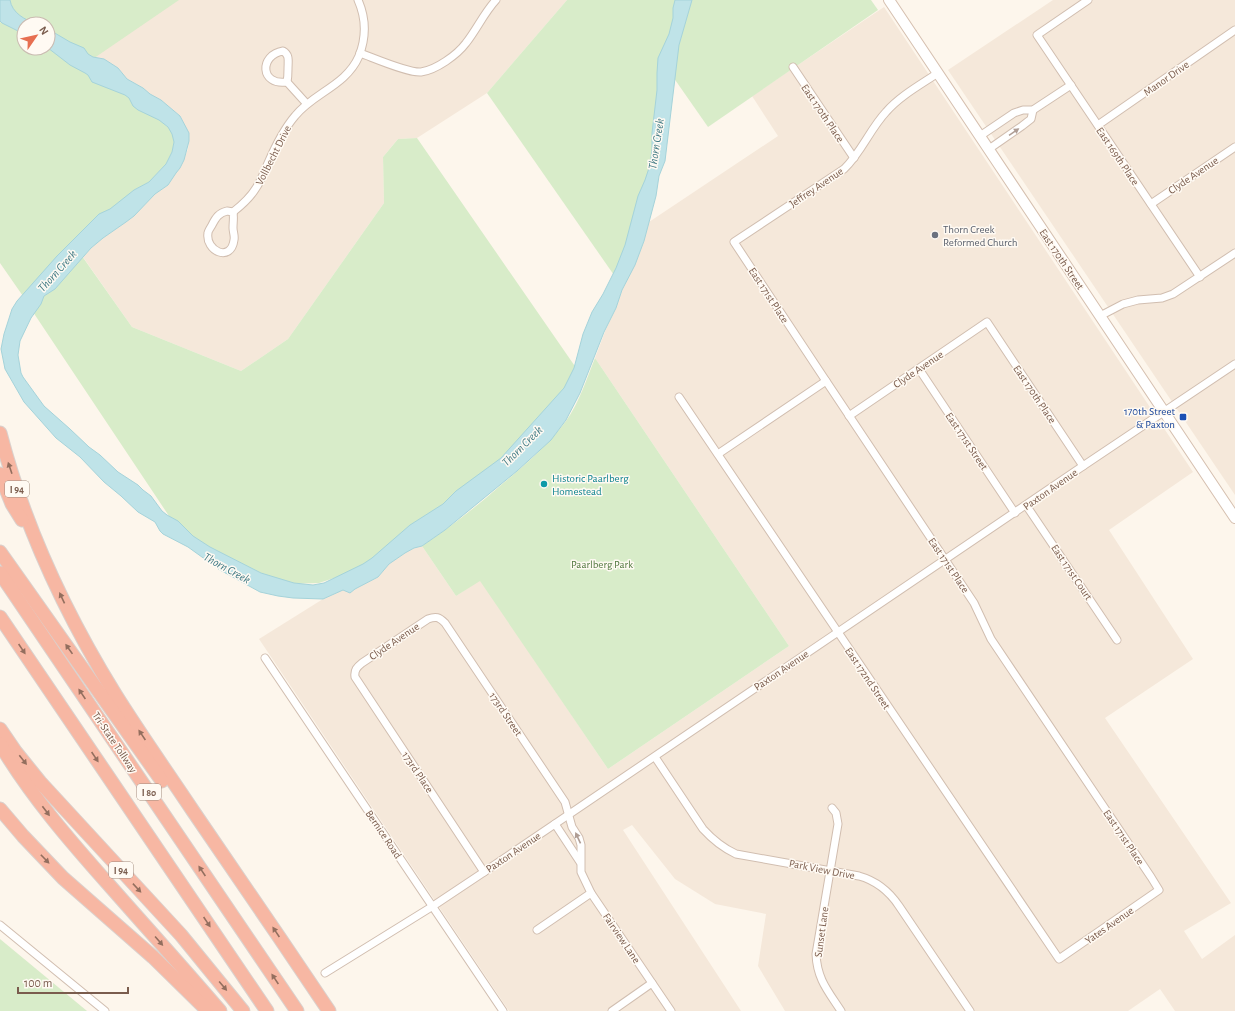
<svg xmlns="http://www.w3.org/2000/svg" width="1235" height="1011" viewBox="0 0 1235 1011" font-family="'Alegreya Sans',sans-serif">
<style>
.residential{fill:#f5e8da}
.green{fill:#d8ecc9}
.water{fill:#bfe3e8;stroke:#a5d3da}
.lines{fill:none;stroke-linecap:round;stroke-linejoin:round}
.street-casing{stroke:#d1beb0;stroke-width:9}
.secondary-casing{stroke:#d6c0b0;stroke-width:12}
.highway-casing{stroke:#dad1cd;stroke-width:15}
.street{stroke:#fff;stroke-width:7}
.secondary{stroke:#fff;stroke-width:10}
.highway{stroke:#f7b7a3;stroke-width:13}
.oneway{fill:#af9d94}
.oneway2{fill:#936e5e}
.worship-dot{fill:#6b7280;stroke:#fffaf3;stroke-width:1.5}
.transit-dot{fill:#1a4fb4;stroke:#fffaf3;stroke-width:1.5}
.culture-dot{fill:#0f9aa8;stroke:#fffaf3;stroke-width:1.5}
.labels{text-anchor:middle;stroke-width:3;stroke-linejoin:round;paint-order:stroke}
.shield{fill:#fffaf3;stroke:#a28b7f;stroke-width:1}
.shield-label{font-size:10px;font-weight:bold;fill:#7a5c4d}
.street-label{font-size:11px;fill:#7a5c4d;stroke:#fffaf3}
.worship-label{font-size:11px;fill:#5b616d;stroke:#fffaf3;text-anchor:start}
.transit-label{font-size:11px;fill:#164399;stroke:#fffaf3;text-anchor:end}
.culture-label{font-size:11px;fill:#0d838f;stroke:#fffaf3;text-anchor:start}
.park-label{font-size:11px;fill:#537a41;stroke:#fffaf3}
.water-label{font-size:12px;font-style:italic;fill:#437c86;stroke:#fffaf3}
</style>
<rect width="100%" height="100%" fill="#fdf6ec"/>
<g class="residential">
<polygon points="178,0 567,0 487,93 417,138 398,139 397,140 383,157 384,203 288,339 241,371 132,327 83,257 91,248 103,238 134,216 155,194 168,185 176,173 180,168 188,149 189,141 189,133 180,116 161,100 150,94 143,88 127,79 118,68 104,59 93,57"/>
<polygon points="1053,0 1235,0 1235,495 948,70"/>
<polygon points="884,7 1193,472 1109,530 1193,659 1105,718 1231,903 1184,931 1202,959 1235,935 1235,1011 1175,1011 1160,989 1128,1011 785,1011 758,966 766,914 715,904 675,879 632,825 623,830 741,1011 509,1011 259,639 323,599 343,590 353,591 355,589 378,577 389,564 405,553 414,548 422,546 456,596 480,580 608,769 789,646 595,358 606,329 616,308 622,290 644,241 649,222 778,136 752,96"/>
</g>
<g class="green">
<polygon points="6,0 179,0 84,65 48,38 48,24 29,24 8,8"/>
<polygon points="567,0 677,0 659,125 635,238 616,278 487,93"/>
<polygon points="689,0 871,0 878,10 708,127 671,74"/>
<polygon points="0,22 24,30 24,48 48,48 48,43 148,109 172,131 174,142 172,152 166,164 149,182 134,190 25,299 0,263"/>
<polygon points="417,138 581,375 570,403 370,566 319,583 285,584 227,558 175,525 29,306 77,249 132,327 241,371 288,339 384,203 383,157 398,139"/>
<path d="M 595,358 L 789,646 L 608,769 L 480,581 L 456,596 L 422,546 C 449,528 476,507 501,485 C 524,466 548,445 566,421 C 579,403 587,378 595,358 Z"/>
<polygon points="0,939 87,1011 0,1011"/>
</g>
<g class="water">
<path d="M 0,0 L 10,0 C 12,13 25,20 37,24 L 24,24 L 24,34 L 2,23 L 0,21 Z"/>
<polygon points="675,0 692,0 679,45 665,161 659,176 656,196 644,241 635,265 622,290 616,308 604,332 580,393 566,420 551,440 517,471 445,530 422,546 414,548 405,553 389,564 378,577 355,589 350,593 343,590 323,599 293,598 278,596 260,592 220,570 188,547 163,534 160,531 155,522 138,512 121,496 104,482 80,457 56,438 24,402 5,369 1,349 4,334 12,309 17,301 57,256 99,214 110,209 134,190 149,182 166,164 172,152 174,142 172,134 168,127 159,120 138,110 133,106 129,98 125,95 92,82 88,75 85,73 70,65 48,48 48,29 70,42 84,48 88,54 93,57 104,59 118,68 127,79 143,88 150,94 161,100 180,116 189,133 189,141 184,160 180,168 176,173 168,185 155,194 134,216 126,222 103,238 91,248 55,289 44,296 41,304 31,318 20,341 18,355 21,373 23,377 44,406 70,429 89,447 100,455 118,472 138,485 143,490 151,496 162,511 167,515 178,521 193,536 210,547 261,573 294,583 313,585 324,583 363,564 372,558 410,525 443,504 456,491 501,458 564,388 574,368 583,334 592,312 603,294 616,268 625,245 638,196 645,180 650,165 652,149 652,133 657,90 657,73 658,58 669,34 673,18 673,8"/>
</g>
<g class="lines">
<defs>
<g id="street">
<polyline points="1088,0 1037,35 1200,277"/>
<path d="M 283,51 C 290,55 288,61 288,69 C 288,73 288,77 287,82 C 260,86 259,55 283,51 Z"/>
<path d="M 360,53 C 374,58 408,73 421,72 C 436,70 457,55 466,43 C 477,29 484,13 496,0"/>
<polyline points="793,67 854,158"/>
<polyline points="287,82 306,103"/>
<polyline points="1098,125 1235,30"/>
<polyline points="980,136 1014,113 1023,110 1033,110 1071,85"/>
<polyline points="989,149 1022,126 1031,119 1033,110"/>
<polyline points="1151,204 1235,147"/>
<path d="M 227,211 L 233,212 C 234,218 233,222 233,228 C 233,232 235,236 234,240 C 231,263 205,251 208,233 C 208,231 211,227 212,225 C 216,217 219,213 227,211 Z"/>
<path d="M 233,212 C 242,205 250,198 256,188 C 261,181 264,172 268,163 C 275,147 283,130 295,116 C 313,93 346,86 359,56 C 366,38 366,18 358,0"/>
<polyline points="1100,316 1123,304 1138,300 1162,298 1173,294 1235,253"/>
<polyline points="919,369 1015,513"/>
<path d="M 679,397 L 1059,959 L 1159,890 L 1151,877 L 991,639 L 974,603 L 826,381 L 734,242 L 844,169 C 861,153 870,129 886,112 C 900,96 920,85 938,73"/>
<polyline points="849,416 987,322 1083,466"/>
<polyline points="718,454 826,381"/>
<polyline points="1026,505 1117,640"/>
<polyline points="265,658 503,1011"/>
<path d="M 655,757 L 703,829 C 713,840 723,848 736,854 L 859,876 C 877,881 889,891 899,906 L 970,1011"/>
<path d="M 832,808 L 836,813 L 838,824 L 816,954 C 817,979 828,991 841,1011"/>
<polyline points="555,824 580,862"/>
<path d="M 484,872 L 355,677 C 354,670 357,667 362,663 L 428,619 C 436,616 439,617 445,623 L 565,802 L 572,827 L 579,838 L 581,845 L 581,872 L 591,893 L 671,1011"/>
<polyline points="0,925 105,1011"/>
<polyline points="537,930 591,893"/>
<polyline points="325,973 433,906 484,872 1083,466 1235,364"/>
<polyline points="612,1011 652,983"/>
</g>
<polyline id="secondary" points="889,0 1235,518"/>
<g id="highway">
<path d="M 0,433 C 24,525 65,613 115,694 C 140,734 167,772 193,811 C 239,878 284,944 329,1011"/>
<polyline points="0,474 12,504 22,520"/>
<polyline points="0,552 162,781"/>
<polyline points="0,573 297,1011"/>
<polyline points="0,617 267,1011"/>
<polyline points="0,729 15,751 40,782 181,935 243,1011"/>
<path d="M 0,744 C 31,796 70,841 110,886 C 146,927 184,969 220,1011"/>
<polyline points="0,809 23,836 63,878 153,957 208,1011"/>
</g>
</defs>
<use href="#street" class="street-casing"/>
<use href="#secondary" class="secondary-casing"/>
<use href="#highway" class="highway-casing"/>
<use href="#street" class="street"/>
<use href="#secondary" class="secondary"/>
<use href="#highway" class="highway"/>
</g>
<defs><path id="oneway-solid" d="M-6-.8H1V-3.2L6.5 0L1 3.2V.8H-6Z"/></defs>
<g class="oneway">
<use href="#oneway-solid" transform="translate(1014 132) rotate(-34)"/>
<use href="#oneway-solid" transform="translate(578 838) rotate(-115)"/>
</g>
<g class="oneway2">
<use href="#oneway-solid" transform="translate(10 468) rotate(-109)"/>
<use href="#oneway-solid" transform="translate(62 598) rotate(-115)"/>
<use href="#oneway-solid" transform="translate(22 649) rotate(56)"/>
<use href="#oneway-solid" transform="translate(69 649) rotate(-125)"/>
<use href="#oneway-solid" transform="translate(82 694) rotate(-124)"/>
<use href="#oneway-solid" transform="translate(142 735) rotate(-124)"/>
<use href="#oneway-solid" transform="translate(95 757) rotate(56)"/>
<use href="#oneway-solid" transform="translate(23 760) rotate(52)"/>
<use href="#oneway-solid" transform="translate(46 811) rotate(53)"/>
<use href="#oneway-solid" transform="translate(45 859) rotate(46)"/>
<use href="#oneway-solid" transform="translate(202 871) rotate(-124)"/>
<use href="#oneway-solid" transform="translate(137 888) rotate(47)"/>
<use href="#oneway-solid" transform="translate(207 922) rotate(56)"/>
<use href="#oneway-solid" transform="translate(276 932) rotate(-124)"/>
<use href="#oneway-solid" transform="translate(159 941) rotate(49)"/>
<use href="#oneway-solid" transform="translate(275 979) rotate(-124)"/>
<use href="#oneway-solid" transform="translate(223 986) rotate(50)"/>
</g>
<circle class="worship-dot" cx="935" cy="235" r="4"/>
<rect class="transit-dot" x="1179" y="413" width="8" height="8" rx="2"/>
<circle class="culture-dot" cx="544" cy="484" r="4"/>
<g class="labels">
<g class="shield">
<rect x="5" y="481" width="24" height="16" rx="3"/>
<rect x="137" y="784" width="24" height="16" rx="3"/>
<rect x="109" y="862" width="24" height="16" rx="3"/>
</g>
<g class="shield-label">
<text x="17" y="493">I 94</text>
<text x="149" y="796">I 80</text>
<text x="121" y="874">I 94</text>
</g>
<g class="street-label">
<text transform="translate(1166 78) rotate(-35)" y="4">Manor Drive</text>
<text transform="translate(823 113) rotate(56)" y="4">East 170th Place</text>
<text transform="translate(273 155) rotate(-63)" y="4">Vollbecht Drive</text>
<text transform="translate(1118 156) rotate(56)" y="4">East 169th Place</text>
<text transform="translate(1193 175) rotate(-34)" y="4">Clyde Avenue</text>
<text transform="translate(816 187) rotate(-34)" y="4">Jeffrey Avenue</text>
<text transform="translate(1062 259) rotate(56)" y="4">East 170th Street</text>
<text transform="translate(769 295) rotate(57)" y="4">East 171st Place</text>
<text transform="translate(918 369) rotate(-34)" y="4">Clyde Avenue</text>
<text transform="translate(1035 394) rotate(56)" y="4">East 170th Place</text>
<text transform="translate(967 441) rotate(56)" y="4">East 171st Street</text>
<text transform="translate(1050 489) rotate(-35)" y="4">Paxton Avenue</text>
<text transform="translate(949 565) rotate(56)" y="4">East 171st Place</text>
<text transform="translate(1072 572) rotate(56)" y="4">East 171st Court</text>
<text transform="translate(394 641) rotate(-34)" y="4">Clyde Avenue</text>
<text transform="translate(781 670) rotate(-34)" y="4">Paxton Avenue</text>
<text transform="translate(868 678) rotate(56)" y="4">East 172nd Street</text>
<text transform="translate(506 714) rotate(56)" y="4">173rd Street</text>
<text transform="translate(115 742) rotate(56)" y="4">Tri-State Tollway</text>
<text transform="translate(418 772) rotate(56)" y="4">173rd Place</text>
<text transform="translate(384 834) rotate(56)" y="4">Bernice Road</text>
<text transform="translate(1124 837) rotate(56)" y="4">East 171st Place</text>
<text transform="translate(513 852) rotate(-34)" y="4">Paxton Avenue</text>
<text transform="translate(822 869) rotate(11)" y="4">Park View Drive</text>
<text transform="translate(1109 925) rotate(-35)" y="4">Yates Avenue</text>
<text transform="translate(821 932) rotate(-82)" y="4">Sunset Lane</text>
<text transform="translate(622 938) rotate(56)" y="4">Fairview Lane</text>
</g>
<g class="worship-label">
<text x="943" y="233">Thorn Creek<tspan x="943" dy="13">Reformed Church</tspan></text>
</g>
<g class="transit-label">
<text x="1175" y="415">170th Street<tspan x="1175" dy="13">&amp; Paxton</tspan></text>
</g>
<g class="culture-label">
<text x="552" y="482">Historic Paarlberg<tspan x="552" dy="13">Homestead</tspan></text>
</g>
<g class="park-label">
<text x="602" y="568">Paarlberg Park</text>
</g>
<g class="water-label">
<text transform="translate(656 144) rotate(-81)" y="4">Thorn Creek</text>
<text transform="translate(57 271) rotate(-48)" y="4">Thorn Creek</text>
<text transform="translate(522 446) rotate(-45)" y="4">Thorn Creek</text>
<text transform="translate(227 568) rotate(29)" y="4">Thorn Creek</text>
</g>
</g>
<g transform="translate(36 36) rotate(56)"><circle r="19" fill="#fffaf3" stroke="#cabbb1"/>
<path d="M0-3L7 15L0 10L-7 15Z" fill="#e76f51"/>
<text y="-6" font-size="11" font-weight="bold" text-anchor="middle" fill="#7a5c4d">N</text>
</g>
<path d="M18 987v6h110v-6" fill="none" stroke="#7a5c4d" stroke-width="2"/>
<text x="24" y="987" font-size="12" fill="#7a5c4d" stroke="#fffaf3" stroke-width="3" paint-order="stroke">100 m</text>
</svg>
